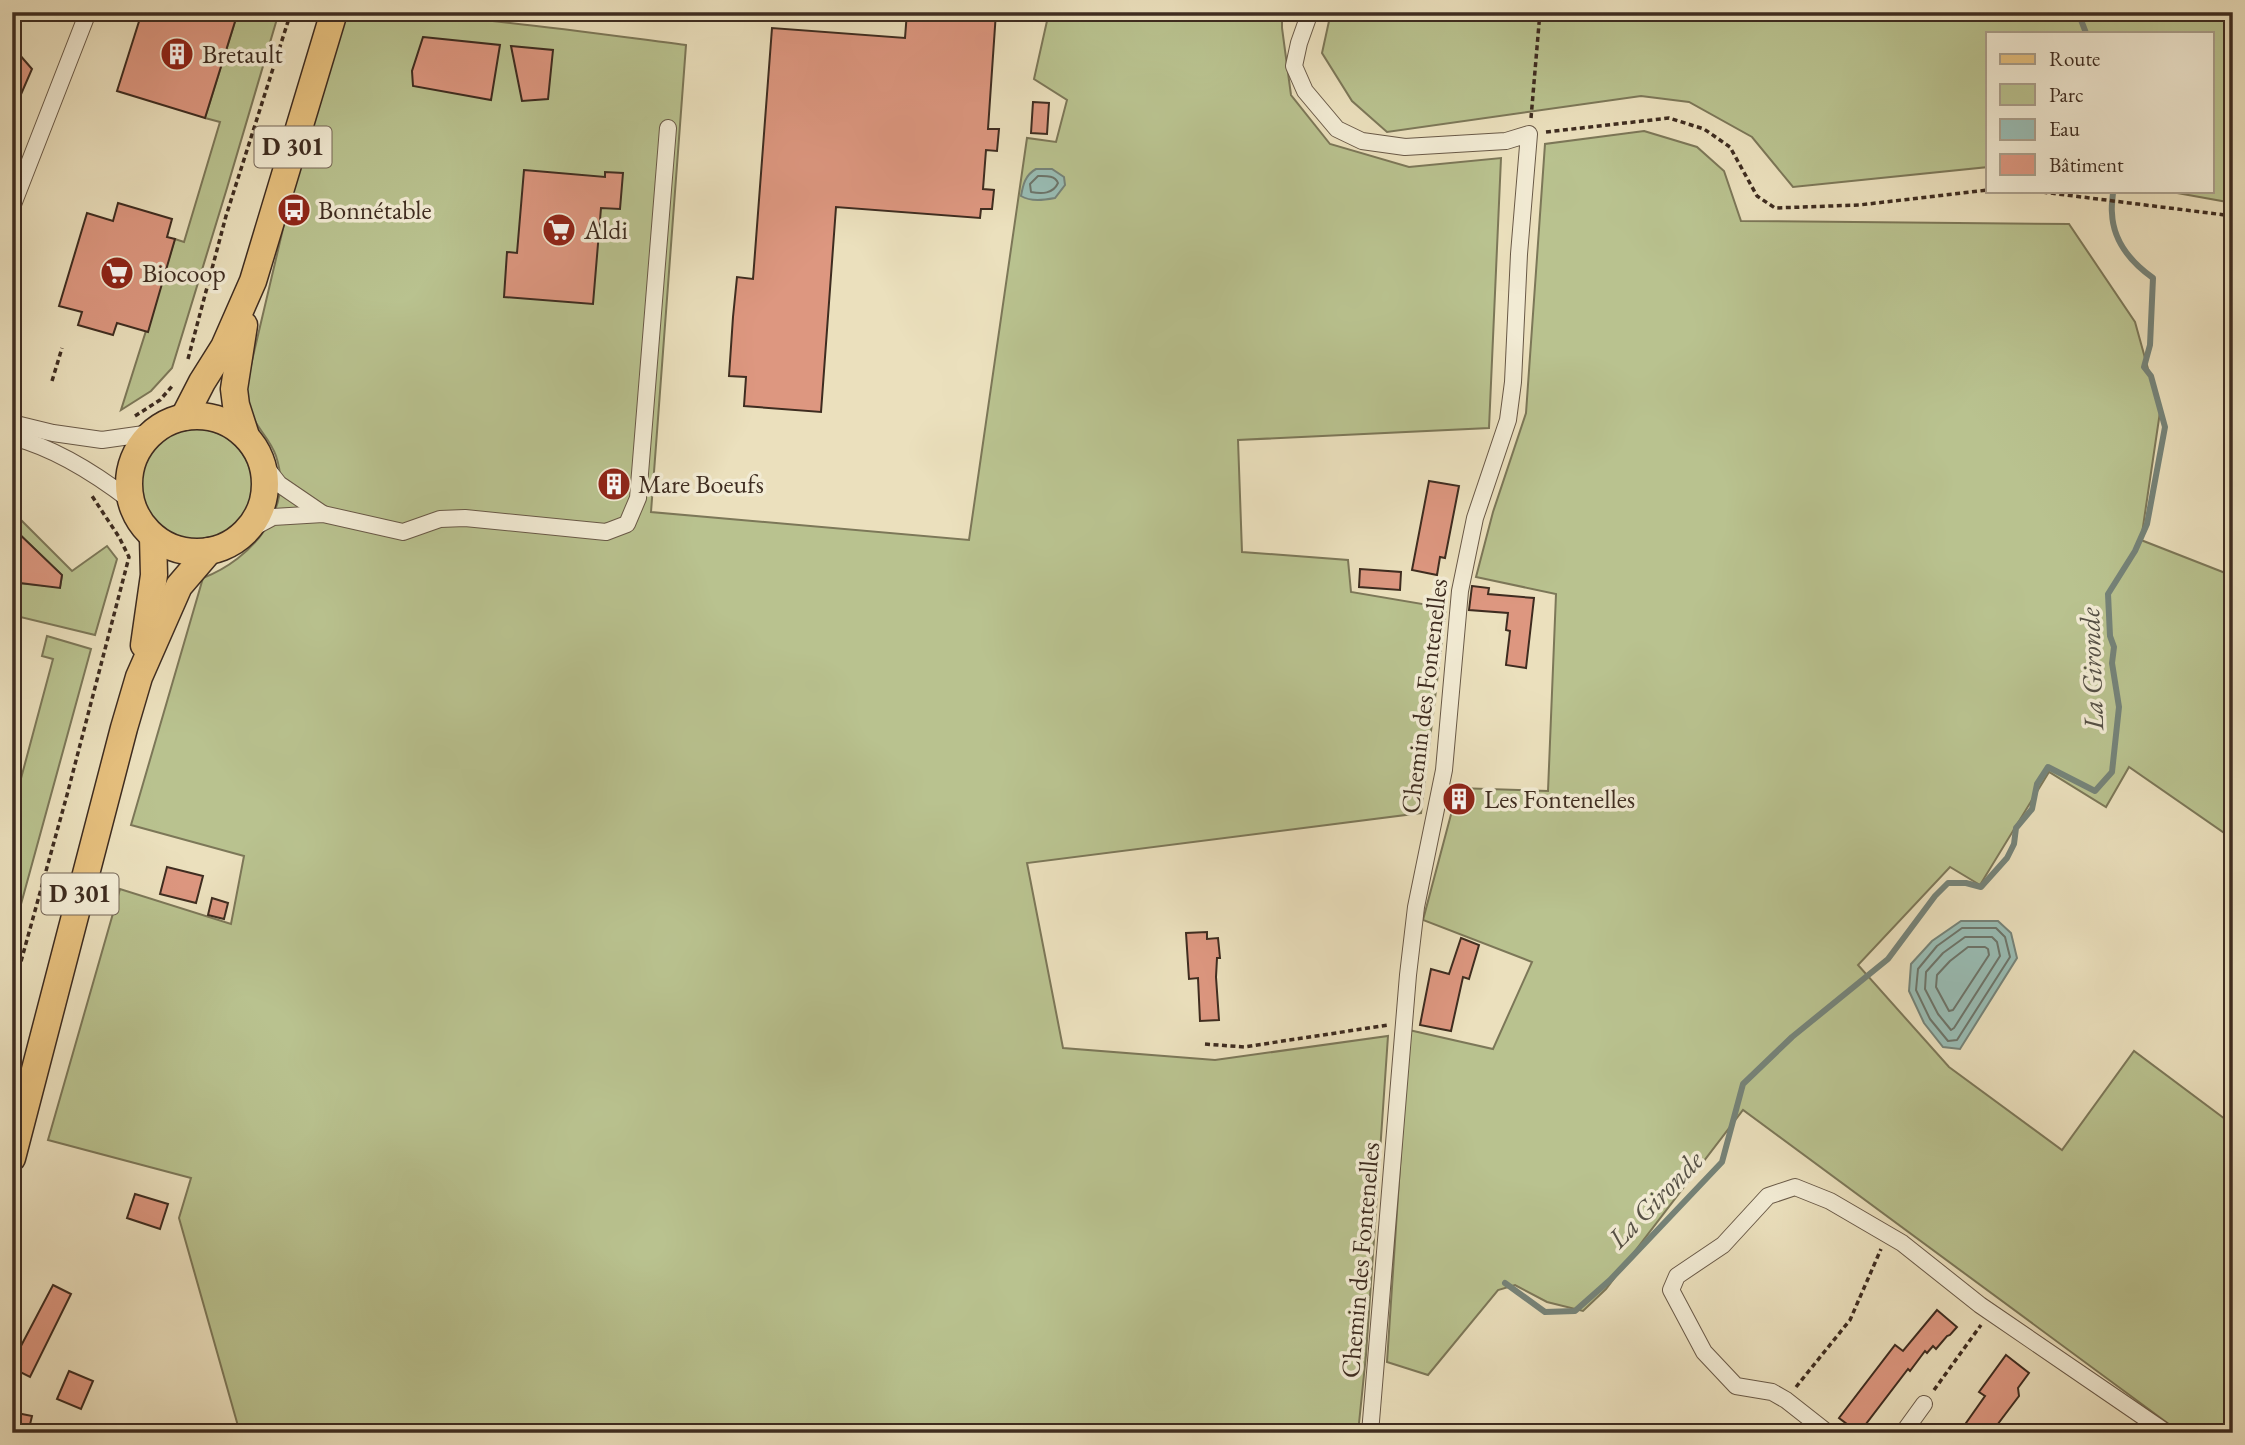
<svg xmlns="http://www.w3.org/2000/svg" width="2245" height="1445" viewBox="0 0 2245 1445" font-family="'EB Garamond',serif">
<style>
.green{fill:#b9c28f;stroke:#7c7758;stroke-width:2}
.water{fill:#99bdb5;stroke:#758379;stroke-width:2}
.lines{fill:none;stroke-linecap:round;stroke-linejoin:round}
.shore{stroke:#6c746a;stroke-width:2}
.stream{stroke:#758379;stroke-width:6}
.building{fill:#dd9780;stroke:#3e2c20;stroke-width:2}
.street-casing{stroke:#695947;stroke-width:18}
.primary-casing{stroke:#3e2c20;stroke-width:29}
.path{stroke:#3e2c20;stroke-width:3.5;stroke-dasharray:5 3.5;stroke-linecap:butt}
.street{stroke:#f2ebd4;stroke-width:16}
.primary{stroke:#e6c07e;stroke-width:26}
.labels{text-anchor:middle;stroke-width:7;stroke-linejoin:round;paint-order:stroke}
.shield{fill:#f2ebd4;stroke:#746556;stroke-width:2}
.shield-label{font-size:24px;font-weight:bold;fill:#3e2c20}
.poi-label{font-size:26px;fill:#3e2c20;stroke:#f2ebd4;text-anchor:start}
.street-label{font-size:26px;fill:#3e2c20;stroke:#f2ebd4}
.water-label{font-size:28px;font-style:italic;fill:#555045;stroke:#f2ebd4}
</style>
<rect width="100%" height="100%" fill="#ebe0bd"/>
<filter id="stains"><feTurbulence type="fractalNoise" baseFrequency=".00286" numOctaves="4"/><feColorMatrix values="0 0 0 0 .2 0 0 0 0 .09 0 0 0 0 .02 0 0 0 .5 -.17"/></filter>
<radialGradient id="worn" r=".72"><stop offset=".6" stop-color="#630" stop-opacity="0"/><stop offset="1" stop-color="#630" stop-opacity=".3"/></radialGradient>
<g class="green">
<polygon points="238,12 279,12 227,188 172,368 151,391 121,410 175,239 184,242 220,122 205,118"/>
<path d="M 334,12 C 452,12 569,30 686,45 L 651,512 L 969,540 L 1027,138 L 1056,142 L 1067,100 L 1034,79 L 1049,12 L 1282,12 L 1282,28 L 1291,95 L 1330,144 L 1409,167 L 1501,158 L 1489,428 L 1238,440 L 1242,552 L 1348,560 L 1351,592 L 1446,608 L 1421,813 L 1027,863 L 1063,1048 L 1215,1060 L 1388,1036 L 1366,1355 L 1358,1433 L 240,1433 L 179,1218 L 191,1178 L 48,1140 L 120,889 L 231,924 L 244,856 L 131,825 L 203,578 C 252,559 294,510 276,456 C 270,438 255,427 249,409 C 246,401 247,391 247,382 Z"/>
<polygon points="1331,12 2233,12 2233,203 2166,191 2212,191 2212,33 1988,33 1988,167 1793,187 1752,137 1689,102 1641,96 1387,132 1352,101 1322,53"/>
<polygon points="1644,131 1697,147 1724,171 1741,221 2069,224 2135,322 2160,412 2141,540 2233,576 2233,839 2129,767 2106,807 2049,772 1980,885 1950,867 1858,965 1949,1067 2062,1150 2134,1051 2233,1125 2233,1414 2221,1433 2181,1433 1743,1110 1606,1289 1583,1311 1547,1302 1515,1285 1498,1290 1428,1375 1387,1362 1409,1030 1493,1049 1532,962 1423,920 1458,788 1548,791 1556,594 1476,577 1493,512 1526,413 1545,144"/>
<circle cx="196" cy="485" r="56"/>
<polygon points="21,520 72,571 107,546 117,559 95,635 12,615 12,599 19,583 60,587 62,575 13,528"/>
<polygon points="47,636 91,649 12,937 12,812 53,659 42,656"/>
</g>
<g class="water">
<path d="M 1036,169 L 1052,169 L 1064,177 L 1065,185 L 1055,198 C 1044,200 1031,202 1021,196 C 1023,185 1025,175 1036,169 Z"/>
<polygon points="1961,921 1998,921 2011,933 2017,958 1960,1049 1943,1047 1924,1023 1909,991 1911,964 1932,941"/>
</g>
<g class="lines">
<g class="shore">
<path d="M 1038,176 C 1045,176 1055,175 1058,183 C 1053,194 1042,194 1031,192 L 1030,184 Z"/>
<polygon points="1962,928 1996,928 2005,937 2010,957 1957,1040 1948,1041 1930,1019 1916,990 1918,969 1937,946"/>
<polygon points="1965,937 1992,937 1997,942 2000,956 1954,1028 1951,1030 1938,1014 1925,989 1926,972 1943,953"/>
<polygon points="1985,947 1988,949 1989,955 1953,1010 1949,1011 1936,987 1937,975 1950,961 1968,947"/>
</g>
<g class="stream">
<polyline points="2078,12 2086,33"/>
<path d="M 1505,1283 L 1545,1312 L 1575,1311 L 1610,1280 L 1722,1162 L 1743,1084 L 1792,1037 L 1888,959 L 1935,896 L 1948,883 L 1966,883 L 1981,887 L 2007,858 L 2014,844 L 2016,828 L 2032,809 L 2037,784 L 2048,767 L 2095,791 L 2112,772 L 2119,707 L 2112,663 L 2114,647 L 2110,636 L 2108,594 L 2135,551 L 2147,524 L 2165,427 L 2151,376 L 2144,367 L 2150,345 L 2153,278 C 2132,263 2113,241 2112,213 C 2111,206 2113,198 2113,191"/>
</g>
</g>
<g class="building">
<polygon points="142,12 238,12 205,118 117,91"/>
<polygon points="907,12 996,12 988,129 999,129 997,151 986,150 983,189 994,190 992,209 981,209 980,218 836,207 821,412 744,406 746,377 729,376 733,317 737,277 753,279 772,28 905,38"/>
<polygon points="423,37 500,45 491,100 413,86 412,71"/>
<polygon points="12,46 32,69 12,115"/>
<polygon points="511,46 553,50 548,99 522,101"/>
<polygon points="1033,102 1049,103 1047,134 1031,133"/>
<polygon points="524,170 605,177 605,172 623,173 620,209 601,208 593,304 504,297 507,252 517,253"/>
<polygon points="118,203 172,219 167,237 175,239 148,332 117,323 113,335 78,325 82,312 59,306 87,213 113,221"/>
<polygon points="1429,481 1459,486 1445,558 1440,557 1437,575 1412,570"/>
<polygon points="12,527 62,575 60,588 12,582"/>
<polygon points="1360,569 1401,572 1400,590 1359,587"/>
<polygon points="1472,586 1489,588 1488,594 1534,598 1526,668 1506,665 1510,631 1506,630 1508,613 1469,610"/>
<polygon points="167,867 203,876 196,903 160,894"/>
<polygon points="212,898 228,903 224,919 208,915"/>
<polygon points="1207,932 1207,939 1218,938 1220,958 1217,958 1216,977 1219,1020 1200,1021 1198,978 1189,979 1186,933"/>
<polygon points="1461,938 1479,945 1469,979 1463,977 1451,1031 1420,1025 1431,969 1449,974"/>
<polygon points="135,1194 168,1204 160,1229 127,1218"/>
<polygon points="53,1285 71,1294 30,1377 12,1368 12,1363"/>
<polygon points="1937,1310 1957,1327 1950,1335 1947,1336 1936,1349 1933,1346 1927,1353 1925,1351 1910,1371 1908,1369 1859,1433 1839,1418 1895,1345 1903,1351"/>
<polygon points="2006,1355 2029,1373 2018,1388 2019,1396 1991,1433 1959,1433 1985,1396 1979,1392"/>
<polygon points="69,1371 93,1381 81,1409 57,1399"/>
<polygon points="12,1412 32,1416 28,1433 12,1433"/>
</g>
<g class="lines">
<defs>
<g id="street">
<polyline points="1310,12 1299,43 1294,66 1305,91 1337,129 1362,141 1405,147 1506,141 1529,134 1519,254 1513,382 1508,420 1475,518 1460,591 1444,770 1416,907 1408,975 1370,1433"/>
<polyline points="12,207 88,12"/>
<polyline points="12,423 53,433 102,440 151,433"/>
<path d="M 12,437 C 55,448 96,474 131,501"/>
<polyline points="261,461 279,484 323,514"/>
<polyline points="245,532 273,517 323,514 403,532 440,519 465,518 606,532 627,524 638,498 668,128"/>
<polyline points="1828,1433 1786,1400 1772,1392 1736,1386 1704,1352 1671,1290 1677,1276 1723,1245 1768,1196 1795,1187 1830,1201 1902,1243 1980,1305 2167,1433"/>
<polyline points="1903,1433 1924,1404"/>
</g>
<g id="primary">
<polyline points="244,325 234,389 236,405 246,436"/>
<circle cx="197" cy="484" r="68"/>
<polyline points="184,417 202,382 224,347 253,281 334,12"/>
<polyline points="144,645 154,575 153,537"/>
<polyline points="12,1158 124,728 139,677 179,586 209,551"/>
</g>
</defs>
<use href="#street" class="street-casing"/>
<use href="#primary" class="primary-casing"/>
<g class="path">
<polyline points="1531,118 1540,12"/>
<polyline points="1546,132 1669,118 1704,129 1730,147 1757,196 1775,208 1859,205 1988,190"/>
<polyline points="2034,191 2233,216"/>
<polyline points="188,359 226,216 291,12"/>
<polyline points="52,381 62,348"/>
<polyline points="135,416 160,400 174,384"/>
<polyline points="12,994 67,795 129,557 119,537 92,496"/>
<polyline points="1205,1044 1244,1047 1388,1025"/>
<polyline points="1796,1387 1850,1320 1881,1249"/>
<polyline points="1934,1390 1981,1325"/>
</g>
<use href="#street" class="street"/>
<use href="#primary" class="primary"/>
</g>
<defs>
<symbol id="building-disc" viewBox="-11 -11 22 22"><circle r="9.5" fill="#8f2418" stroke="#f2ebd4"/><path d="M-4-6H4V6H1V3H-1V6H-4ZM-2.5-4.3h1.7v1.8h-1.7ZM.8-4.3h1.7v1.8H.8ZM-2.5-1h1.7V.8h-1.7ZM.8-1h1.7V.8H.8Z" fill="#fff"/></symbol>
<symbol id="bus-disc" viewBox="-11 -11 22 22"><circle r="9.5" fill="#8f2418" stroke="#f2ebd4"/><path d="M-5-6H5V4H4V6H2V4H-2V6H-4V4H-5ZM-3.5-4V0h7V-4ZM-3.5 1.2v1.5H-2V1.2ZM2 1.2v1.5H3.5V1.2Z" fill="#fff"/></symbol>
<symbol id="supermarket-disc" viewBox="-11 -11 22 22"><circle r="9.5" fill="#8f2418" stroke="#f2ebd4"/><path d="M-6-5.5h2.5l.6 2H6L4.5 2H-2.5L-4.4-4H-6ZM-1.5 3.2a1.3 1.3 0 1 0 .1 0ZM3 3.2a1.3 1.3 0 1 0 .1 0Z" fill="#fff"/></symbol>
</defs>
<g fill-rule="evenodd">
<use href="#building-disc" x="158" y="35" width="38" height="38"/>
<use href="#bus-disc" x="275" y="191" width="38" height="38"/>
<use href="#supermarket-disc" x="540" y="211" width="38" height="38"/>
<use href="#supermarket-disc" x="98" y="254" width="38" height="38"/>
<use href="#building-disc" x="595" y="465" width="38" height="38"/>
<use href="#building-disc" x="1440" y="780" width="38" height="38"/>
</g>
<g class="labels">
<g class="shield">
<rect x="254.5" y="126.5" width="77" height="41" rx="5"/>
<rect x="41.5" y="873.5" width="77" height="41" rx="5"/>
</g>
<g class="shield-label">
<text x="293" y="155">D 301</text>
<text x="80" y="902">D 301</text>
</g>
<g class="poi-label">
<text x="202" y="63">Bretault</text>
<text x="318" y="219">Bonnétable</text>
<text x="584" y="239">Aldi</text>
<text x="142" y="282">Biocoop</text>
<text x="638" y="493">Mare Boeufs</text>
<text x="1484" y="808">Les Fontenelles</text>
</g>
<g class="street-label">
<text transform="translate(1424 696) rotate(-83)" y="9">Chemin des Fontenelles</text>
<text transform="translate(1360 1260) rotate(-85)" y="9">Chemin des Fontenelles</text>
</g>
<g class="water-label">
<text transform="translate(2091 669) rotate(-92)" y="10">La Gironde</text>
<text transform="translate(1655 1199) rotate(-46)" y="10">La Gironde</text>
</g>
</g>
<rect width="2245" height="1445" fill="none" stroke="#ebe0bd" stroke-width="42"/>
<rect x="14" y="14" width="2217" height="1417" fill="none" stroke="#3e2c20" stroke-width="3.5"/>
<rect x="21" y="21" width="2203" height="1403" fill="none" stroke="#3e2c20" stroke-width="2"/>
<rect x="1986" y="32" width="228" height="161" fill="#f2ebd4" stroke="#aa9f8c" stroke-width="2"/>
<rect x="2000" y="54" width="35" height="10" fill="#e6c07e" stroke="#aa9f8c" stroke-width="2"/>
<text x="2049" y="66" font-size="21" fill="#3e2c20">Route</text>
<rect x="2000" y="84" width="35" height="21" fill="#b9c28f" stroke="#aa9f8c" stroke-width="2"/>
<text x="2049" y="102" font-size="21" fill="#3e2c20">Parc</text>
<rect x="2000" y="119" width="35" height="21" fill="#99bdb5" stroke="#aa9f8c" stroke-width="2"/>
<text x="2049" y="136" font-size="21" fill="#3e2c20">Eau</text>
<rect x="2000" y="154" width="35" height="21" fill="#dd9780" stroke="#aa9f8c" stroke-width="2"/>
<text x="2049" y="172" font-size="21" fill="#3e2c20">Bâtiment</text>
<rect width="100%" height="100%" filter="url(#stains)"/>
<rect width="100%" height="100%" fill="url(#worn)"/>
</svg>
